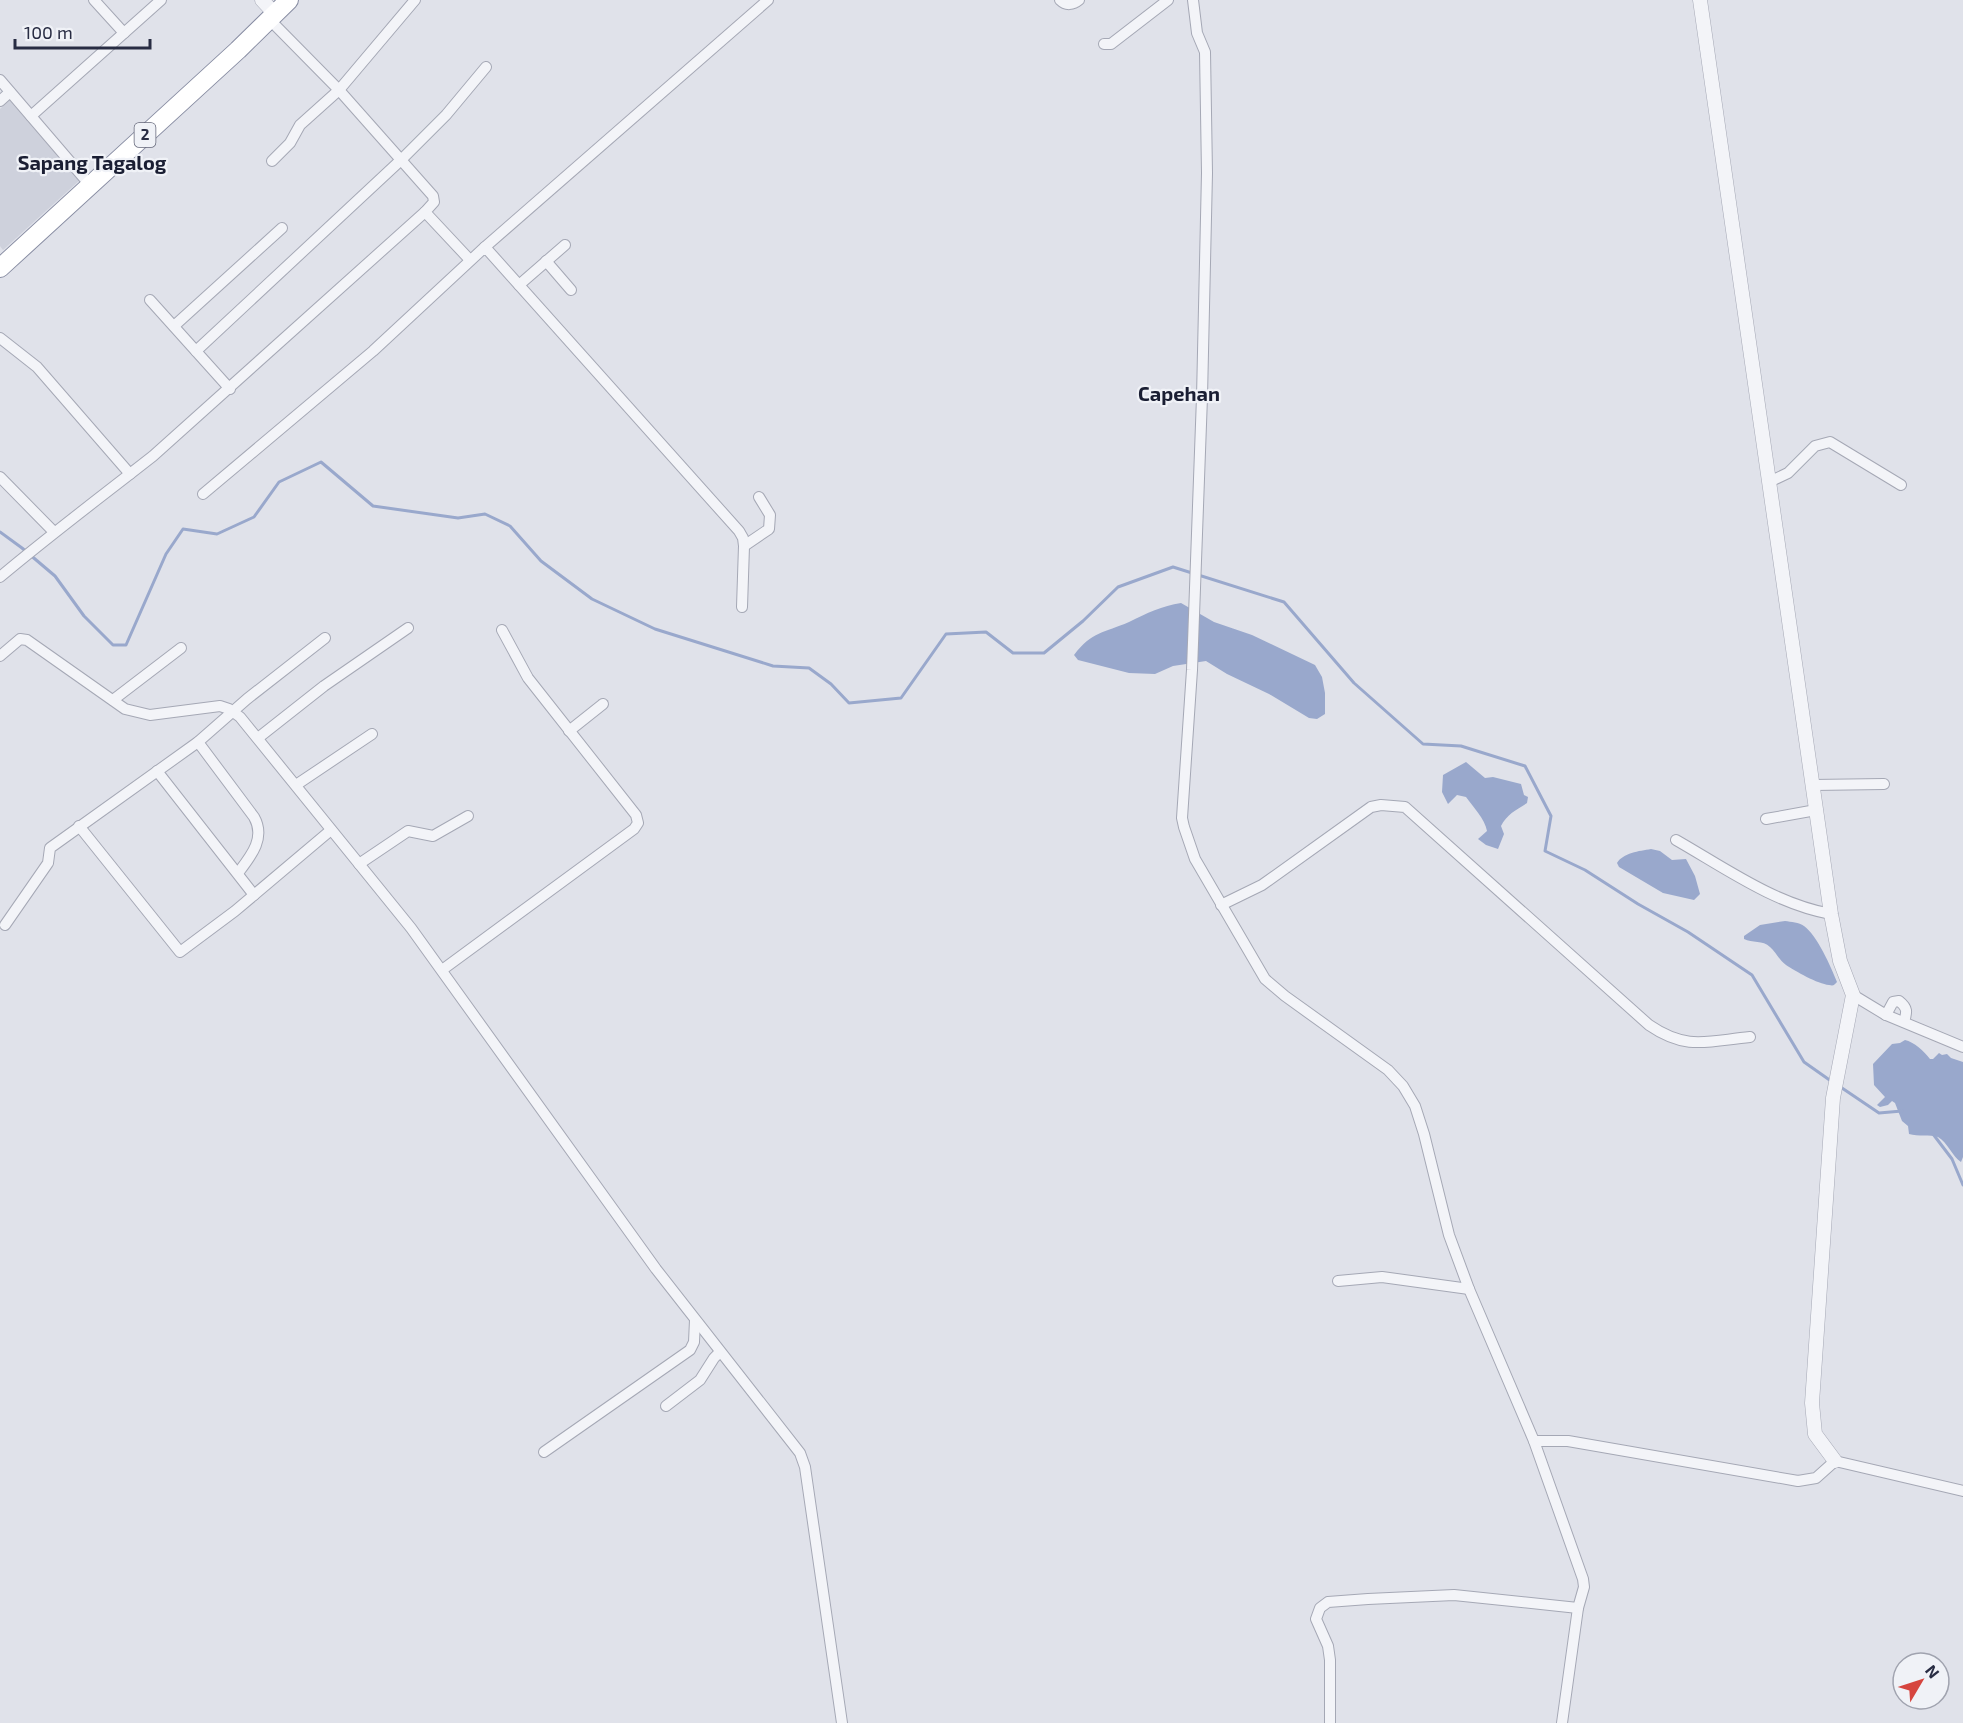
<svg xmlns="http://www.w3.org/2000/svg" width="1963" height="1723" viewBox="0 0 1963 1723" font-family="'Exo 2',sans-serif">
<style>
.built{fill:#ced1dc}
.water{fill:#99a8cc}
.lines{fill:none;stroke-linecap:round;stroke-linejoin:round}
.stream{stroke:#99a8cc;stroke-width:3}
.minor-casing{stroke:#a5a8b5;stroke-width:12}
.tertiary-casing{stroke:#a5a8b5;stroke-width:15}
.trunk-casing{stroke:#878ca2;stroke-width:20}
.minor{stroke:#f3f4f8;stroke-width:10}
.tertiary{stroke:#f3f4f8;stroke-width:14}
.trunk{stroke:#fff;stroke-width:18}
.labels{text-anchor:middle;stroke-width:4.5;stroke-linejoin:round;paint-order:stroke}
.shield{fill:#f0f2f7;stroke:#646779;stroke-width:1.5}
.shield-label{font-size:15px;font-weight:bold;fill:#282c43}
.quarter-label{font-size:20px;font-weight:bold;fill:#1a1e33;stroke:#f0f2f7}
</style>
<rect width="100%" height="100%" fill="#e0e2ea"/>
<polygon class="built" points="12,98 81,179 3,250 0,246 0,109"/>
<g class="water">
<path d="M 1181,603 L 1214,622 L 1252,635 L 1315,665 L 1322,677 L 1325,693 L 1325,714 L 1317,719 L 1309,718 L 1269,694 L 1227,674 L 1206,661 L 1173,666 L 1155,674 L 1129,673 L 1078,660 L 1074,655 C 1092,631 1104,633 1129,622 C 1147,613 1162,606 1181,603 Z"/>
<path d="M 1466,762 L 1485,778 L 1493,777 L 1521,784 L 1524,795 L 1528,797 L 1527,803 C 1516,810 1507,814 1501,826 L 1504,834 L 1498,849 L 1486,845 L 1478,839 L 1487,831 C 1485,819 1473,807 1466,797 L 1457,795 L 1448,804 L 1442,792 L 1443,775 Z"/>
<path d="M 1651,849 L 1660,851 L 1672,860 L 1686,859 L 1695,876 L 1700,894 L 1694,900 L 1663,893 L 1619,867 L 1617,863 C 1623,853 1639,851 1651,849 Z"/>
<path d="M 1785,921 C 1791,922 1799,922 1804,926 C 1817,935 1831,967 1837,982 C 1834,985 1834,986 1829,985 C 1818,984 1795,971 1786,965 C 1779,960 1776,952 1770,947 C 1763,940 1752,943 1744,939 L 1744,936 L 1760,925 Z"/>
<path d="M 1905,1040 C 1914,1042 1924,1051 1930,1059 L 1933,1059 L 1939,1053 L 1942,1055 L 1947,1054 L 1951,1058 L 1963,1062 L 1963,1157 L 1961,1162 C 1952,1156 1948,1143 1938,1137 C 1930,1134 1918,1137 1909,1134 L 1908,1126 L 1902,1121 L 1895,1103 L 1892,1101 L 1888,1105 L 1880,1107 L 1877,1105 L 1885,1097 L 1874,1085 L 1873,1064 L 1892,1044 L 1900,1043 Z"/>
</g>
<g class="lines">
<g class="stream">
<polyline points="0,532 22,548 55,576 84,616 113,645 126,645 166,554 183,529 217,534 254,517 279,482 321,462 373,506 458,518 485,514 510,526 541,561 592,599 655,629 773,666 809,668 831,684 849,703 901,698 946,634 986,632 1013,653 1044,653 1083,621 1118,587 1173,567 1284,602 1354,683 1423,744 1461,746 1525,766 1551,816 1545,851 1585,870 1638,904 1688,932 1752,975 1804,1062 1831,1081"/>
<polyline points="1839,1086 1879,1113 1902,1111"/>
<polyline points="1933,1134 1952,1159 1963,1185"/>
</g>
<defs>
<g id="minor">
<polyline points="94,0 124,33"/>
<path d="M 1060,0 C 1066,6 1073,5 1079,0"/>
<polyline points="1193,0 1197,33 1205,52 1207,173 1202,397 1192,670 1182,818 1184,827 1195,859 1265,979 1285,996 1388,1070 1403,1086 1415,1106 1424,1134 1449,1235 1469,1289 1534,1441 1583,1579 1584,1587 1578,1608 1562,1723"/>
<polyline points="270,20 339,90 433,196 434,202 425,212 470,260"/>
<polyline points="1104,44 1111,44 1168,0"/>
<polyline points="0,80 90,185"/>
<polyline points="0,101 10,92"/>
<polyline points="31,116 161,0"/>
<polyline points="272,161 290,143 300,125 339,90 415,0"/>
<polyline points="485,247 768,0"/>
<polyline points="546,261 571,290"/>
<polyline points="519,285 565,245"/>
<polyline points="150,300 230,389"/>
<polyline points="174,326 282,228"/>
<polyline points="0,338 37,367 130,474"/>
<polyline points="196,351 402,159 446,115 486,67"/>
<polyline points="0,477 54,532"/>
<polyline points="1769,482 1788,473 1815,446 1830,442 1901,485"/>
<polyline points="203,494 373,351 485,247 739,531 743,538 744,546 742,607"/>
<polyline points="744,546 769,529 770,515 759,497"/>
<path d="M 0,577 C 50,535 102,496 153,456 L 425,212"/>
<polyline points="0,656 20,639 27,640 125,709 150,715 220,706 229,709 240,717 411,928 656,1269 800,1453 805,1467 842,1723"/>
<polyline points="113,700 181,648"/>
<polyline points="569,731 603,704"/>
<polyline points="258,738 324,686 408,628"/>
<path d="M 198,742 L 254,817 C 266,838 251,856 238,873"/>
<polyline points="157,771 254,895"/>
<polyline points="296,785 372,734"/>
<polyline points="1813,785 1884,784"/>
<polyline points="1766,819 1816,810"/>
<polyline points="79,826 180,952 235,911 331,830"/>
<path d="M 1676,840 C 1725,868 1775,904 1831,914"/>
<polyline points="359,864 408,831 433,836 468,816"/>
<path d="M 1221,905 L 1262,885 L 1371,807 L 1381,805 L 1405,807 L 1649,1025 C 1687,1051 1708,1041 1750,1037"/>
<polyline points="5,925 48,863 50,848 198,742 247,699 325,638"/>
<polyline points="442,970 634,829 638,823 636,815 528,678 502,630"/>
<polyline points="1853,995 1886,1015 1963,1047"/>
<path d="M 1886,1015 L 1893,1002 L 1899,1001 C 1908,1008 1907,1012 1904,1022"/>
<polyline points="1338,1281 1382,1277 1469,1289"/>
<polyline points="666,1406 700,1380 714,1358 720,1352"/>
<polyline points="1534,1441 1568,1441 1798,1481 1816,1478 1835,1461 1963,1491"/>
<polyline points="544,1452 690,1350 694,1342 695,1320"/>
<polyline points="1330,1723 1330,1660 1328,1646 1316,1619 1320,1608 1328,1602 1368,1599 1454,1595 1578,1608"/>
</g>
<g id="tertiary">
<polyline points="262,0 275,14"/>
<polyline points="1700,0 1831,914 1840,961 1853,995 1833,1098 1812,1403 1815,1434 1835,1461"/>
</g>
<polyline id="trunk" points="0,268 238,50 289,0"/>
</defs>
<use href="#minor" class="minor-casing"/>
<use href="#tertiary" class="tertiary-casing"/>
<use href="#trunk" class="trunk-casing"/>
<use href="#minor" class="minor"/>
<use href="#tertiary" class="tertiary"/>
<use href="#trunk" class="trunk"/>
</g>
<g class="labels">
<rect class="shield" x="134.5" y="123" width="21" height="24" rx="4.5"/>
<g class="shield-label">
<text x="145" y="140">2</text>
</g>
<g class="quarter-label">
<text x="92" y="170">Sapang Tagalog</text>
<text x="1179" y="401">Capehan</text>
</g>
</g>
<g transform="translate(1921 1681) rotate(51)"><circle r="28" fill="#f0f2f7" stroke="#a0a3af" stroke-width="1.5"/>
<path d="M0-4.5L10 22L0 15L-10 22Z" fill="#d6453f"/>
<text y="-9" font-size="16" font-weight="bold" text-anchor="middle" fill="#282c43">N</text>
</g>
<path d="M15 39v9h135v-9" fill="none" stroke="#282c43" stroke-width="3"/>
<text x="24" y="39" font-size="18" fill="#282c43" stroke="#f0f2f7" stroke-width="4.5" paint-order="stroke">100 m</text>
</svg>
